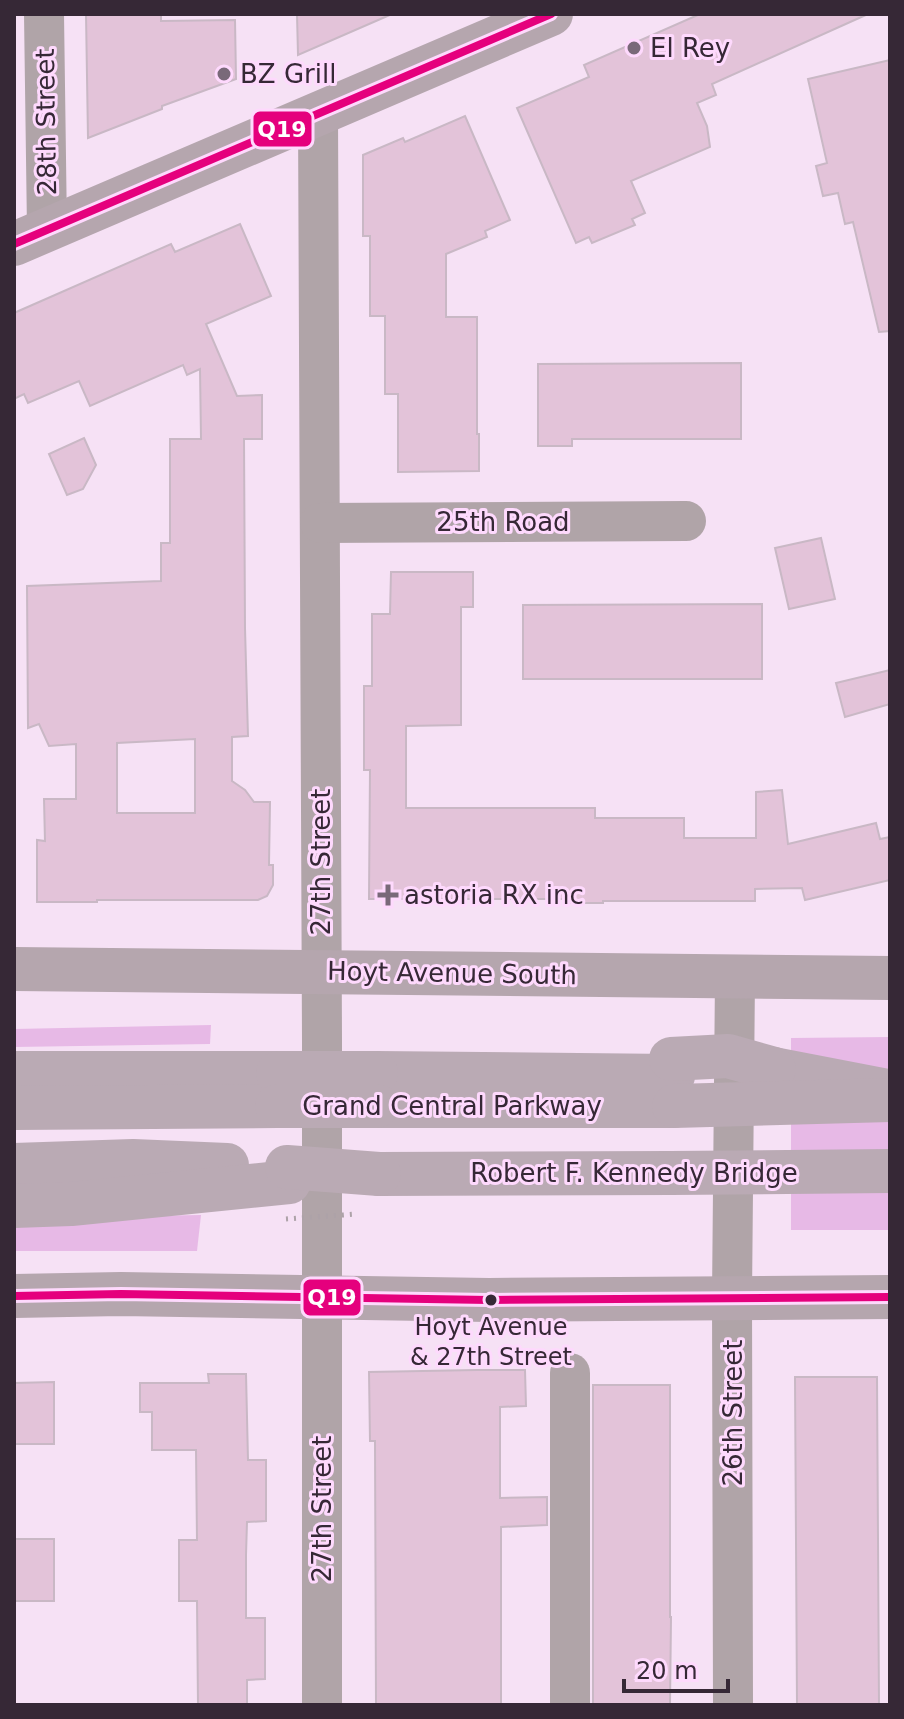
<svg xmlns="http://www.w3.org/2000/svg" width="904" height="1719" viewBox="0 0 904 1719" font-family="'DejaVu Sans',sans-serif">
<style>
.green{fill:#e7b9e6}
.building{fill:#e3c3d9;stroke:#c9b8c5;stroke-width:2;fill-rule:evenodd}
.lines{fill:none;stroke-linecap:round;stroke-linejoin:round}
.minor{stroke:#b0a4a8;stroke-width:40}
.major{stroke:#b5a6ae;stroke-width:44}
.highway{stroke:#baaab4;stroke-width:44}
.path-bridge{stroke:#ada2a8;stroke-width:5;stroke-dasharray:2 6;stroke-linecap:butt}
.highway-bridge{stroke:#baaab4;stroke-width:44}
.bus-1-casing{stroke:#fed9fd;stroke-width:14}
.bus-1{stroke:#e5007d;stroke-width:8}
.poi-dot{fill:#796979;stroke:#fed9fd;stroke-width:3}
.bus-dot{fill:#362836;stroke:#fed9fd;stroke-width:3}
.labels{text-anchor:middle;stroke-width:6;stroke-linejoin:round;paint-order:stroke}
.bus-label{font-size:24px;fill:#362836;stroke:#fed9fd}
.poi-label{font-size:26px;fill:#362836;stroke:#fed9fd;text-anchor:start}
.street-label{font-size:26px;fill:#362836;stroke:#fed9fd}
.line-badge{stroke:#fed9fd;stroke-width:3}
.badge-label{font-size:22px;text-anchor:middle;font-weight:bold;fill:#fff}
</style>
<rect width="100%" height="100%" fill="#f6e1f5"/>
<g class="green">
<polygon points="211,1025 210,1044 14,1047 14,1029"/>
<polygon points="890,1037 890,1230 791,1230 791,1038"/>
<polygon points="201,1215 197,1251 14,1251 14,1222 83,1217"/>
</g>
<g class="building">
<polygon points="86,14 161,14 161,21 235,20 236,79 162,106 162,109 88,138"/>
<polygon points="297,14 392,14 298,55"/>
<polygon points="700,14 868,14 712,84 716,95 697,103 707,126 710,147 631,181 645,213 632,219 635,225 592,243 589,237 576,243 517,108 589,77 584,65"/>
<polygon points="890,60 890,331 879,332 853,222 845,224 838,193 823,196 816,166 827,163 808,79"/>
<polygon points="465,116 510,220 485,231 487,237 446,254 446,317 477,317 477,434 479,434 479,471 398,472 398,394 385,394 385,316 370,316 370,236 363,236 363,155 403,138 405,142"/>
<path d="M 240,224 L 271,296 L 206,324 L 237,396 L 262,395 L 262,439 L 244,439 L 245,628 L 248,736 L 232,737 L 232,781 L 245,790 L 254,802 L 270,802 L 269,865 L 273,865 L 273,885 L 267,896 L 258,900 L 97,900 L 97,902 L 37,902 L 37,840 L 45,841 L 44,799 L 76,799 L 76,744 L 49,746 L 39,724 L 28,728 L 27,586 L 161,581 L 161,543 L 170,543 L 170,439 L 201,439 L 200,369 L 187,375 L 183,365 L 90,406 L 79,381 L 28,403 L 24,394 L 14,399 L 14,313 L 171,244 L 175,252 ZM 195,739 L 195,813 L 117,813 L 117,743 Z"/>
<polygon points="741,363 741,439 572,439 572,446 538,446 538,364"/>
<polygon points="84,438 96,465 83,489 67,495 49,454"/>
<polygon points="821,538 835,599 789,609 775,548"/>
<polygon points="391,572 473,572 473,607 461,607 461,725 406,726 406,808 595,808 595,818 684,818 684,838 756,838 756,792 782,790 788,844 876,823 880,839 890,837 890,880 805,900 802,888 755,889 755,901 603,901 603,903 565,903 565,899 369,899 370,770 364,770 364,686 372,686 372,614 390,614"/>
<polygon points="762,604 762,679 523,679 523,605"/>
<polygon points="890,670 890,704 845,717 836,683"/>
<polygon points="477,1370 525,1370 526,1406 500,1407 500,1498 547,1497 547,1525 501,1527 501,1705 376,1705 375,1441 370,1441 369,1372"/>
<polygon points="208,1374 246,1374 248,1460 266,1460 266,1521 247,1522 246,1555 246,1618 265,1618 265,1679 247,1680 247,1705 198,1705 197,1601 179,1601 179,1540 197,1540 196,1450 152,1450 152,1412 140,1412 140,1383 209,1383"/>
<polygon points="795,1377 877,1377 879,1704 797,1705"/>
<polygon points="54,1382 54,1444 14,1444 14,1383"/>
<polygon points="593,1385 670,1385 670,1617 671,1617 670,1705 593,1705"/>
<rect x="14" y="1539" width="40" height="62"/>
</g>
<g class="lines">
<g class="minor">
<polyline points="44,14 47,230"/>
<polyline points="318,114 322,1040 322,1705"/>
<polyline points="320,523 686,521"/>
<polyline points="570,1705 570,1373"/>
<polyline points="733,1705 732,1297 735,977"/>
</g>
<g class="major">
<polyline points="14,244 551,14"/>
<polyline points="14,969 890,978"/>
<polyline points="14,1296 121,1294 489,1300 890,1297"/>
</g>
<g class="highway">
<polyline points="774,1069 888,1091"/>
<polyline points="14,1073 278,1073"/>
<polyline points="376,1073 673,1076"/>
<polyline points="377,1106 674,1106"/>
<polyline points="14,1108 277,1106"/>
<polyline points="14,1165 133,1161 227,1165"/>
<polyline points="379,1174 671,1173"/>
<polyline points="14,1206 71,1204 289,1182"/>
</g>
<polyline class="path-bridge" points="286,1219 357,1214"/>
<g class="highway-bridge">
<polyline points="671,1059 728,1056 774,1069"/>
<polyline points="278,1073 376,1073"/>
<polyline points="277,1106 377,1106"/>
<polyline points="674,1106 890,1100"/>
<polyline points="287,1167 379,1174"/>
<polyline points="671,1173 890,1171"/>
</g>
<defs>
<g id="bus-1">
<polyline points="14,244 551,14"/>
<polyline points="14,1296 121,1294 489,1300 890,1297"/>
</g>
</defs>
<use href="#bus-1" class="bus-1-casing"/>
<use href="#bus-1" class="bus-1"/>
</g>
<g class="poi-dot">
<circle cx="634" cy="48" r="8"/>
<circle cx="224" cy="74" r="8"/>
<path d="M384 883h8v8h8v8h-8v8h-8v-8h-8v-8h8z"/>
</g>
<circle class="bus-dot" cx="491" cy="1300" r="7"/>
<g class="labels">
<g class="bus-label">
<text x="491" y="1335">Hoyt Avenue<tspan x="491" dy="30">&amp; 27th Street</tspan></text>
</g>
<g class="poi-label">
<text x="650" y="57">El Rey</text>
<text x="240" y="83">BZ Grill</text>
<text x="404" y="904">astoria RX inc</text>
</g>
<g class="street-label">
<text transform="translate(46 122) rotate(-91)" y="9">28th Street</text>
<text x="503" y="531">25th Road</text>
<text transform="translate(321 862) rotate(-90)" y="9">27th Street</text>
<text transform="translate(452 973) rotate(1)" y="9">Hoyt Avenue South</text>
<text x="452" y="1115">Grand Central Parkway</text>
<text x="634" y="1182">Robert F. Kennedy Bridge</text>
<text transform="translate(733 1413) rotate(-90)" y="9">26th Street</text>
<text transform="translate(322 1509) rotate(-90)" y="9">27th Street</text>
</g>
</g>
<g class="line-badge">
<rect x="252" y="110" width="61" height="38" rx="8" fill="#e5007d"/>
<rect x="302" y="1278" width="60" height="39" rx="8" fill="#e5007d"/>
</g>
<g class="badge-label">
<text x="282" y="137">Q19</text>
<text x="332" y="1305">Q19</text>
</g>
<rect width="904" height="1719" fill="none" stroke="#362836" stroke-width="32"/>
<path d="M624 1679v12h104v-12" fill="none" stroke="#362836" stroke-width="4"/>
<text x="636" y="1679" font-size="24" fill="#362836" stroke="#fed9fd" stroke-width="6" paint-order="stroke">20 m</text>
</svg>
